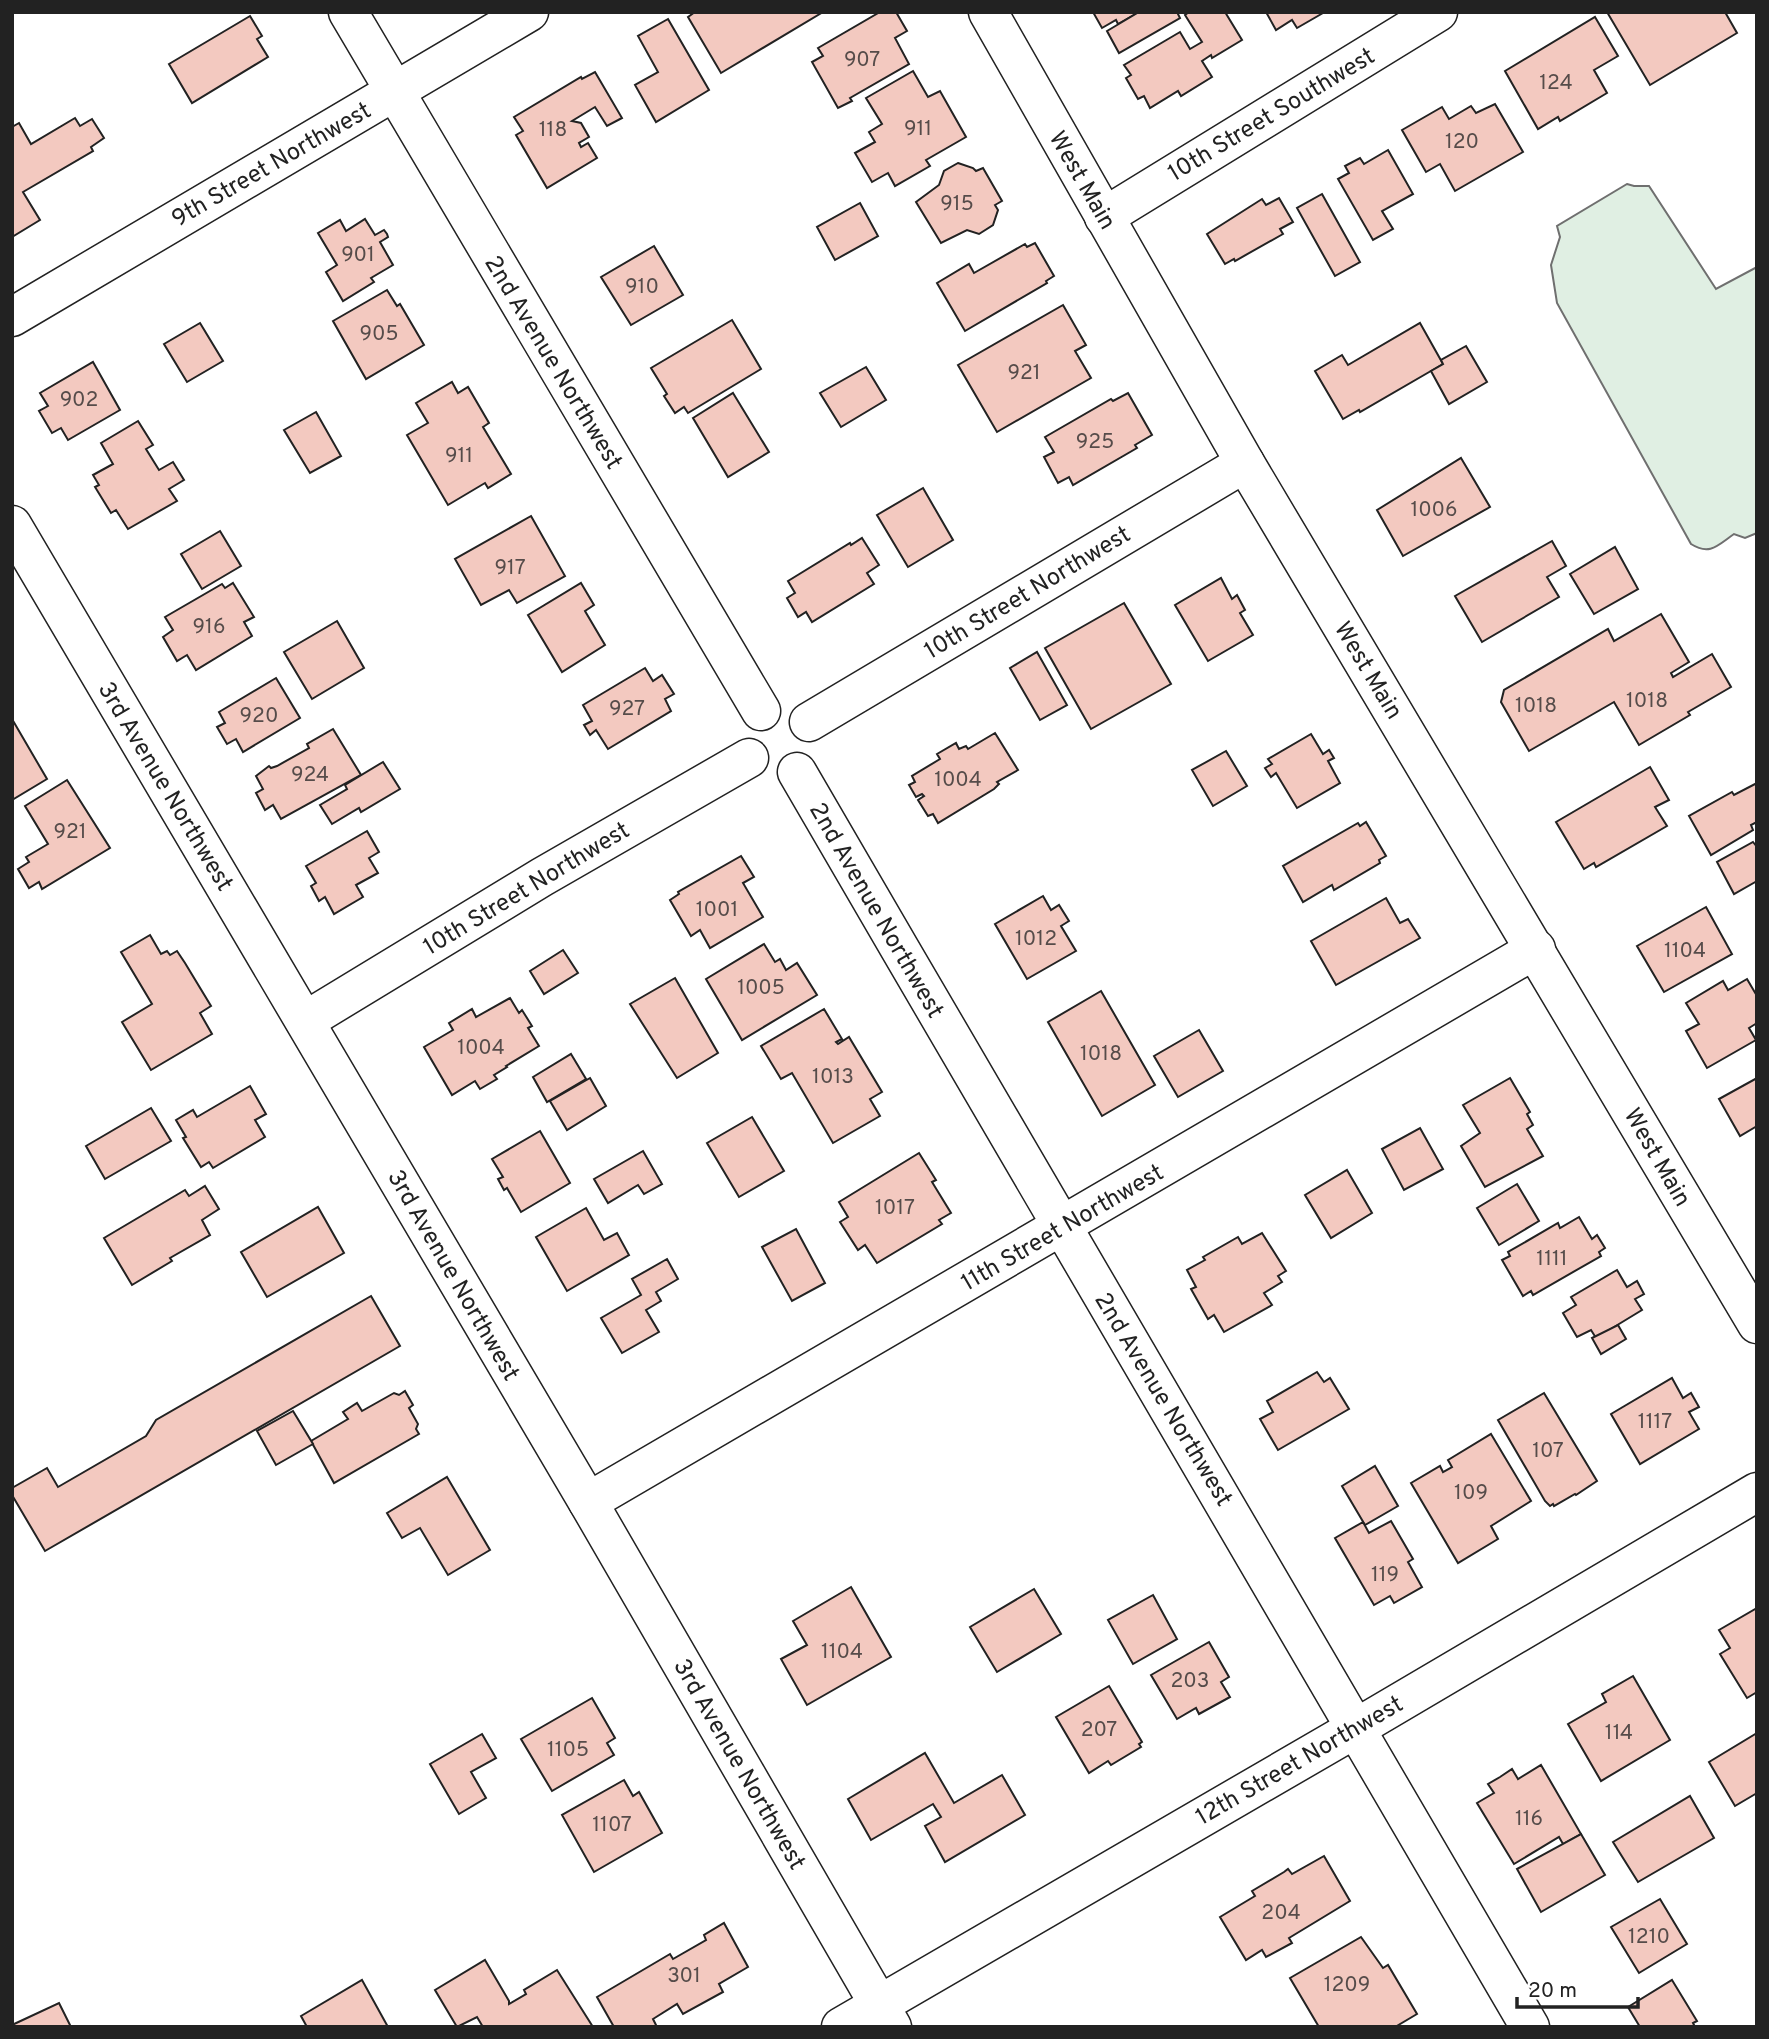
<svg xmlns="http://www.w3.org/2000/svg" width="1769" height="2039" viewBox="0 0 1769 2039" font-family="Overpass,sans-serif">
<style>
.green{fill:#e0efe3;stroke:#6f6f6f;stroke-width:2}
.building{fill:#f3c9c0;stroke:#222;stroke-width:2}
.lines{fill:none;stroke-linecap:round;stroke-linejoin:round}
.minor-casing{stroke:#222;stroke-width:41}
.minor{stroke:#fff;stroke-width:38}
.labels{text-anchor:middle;stroke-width:5;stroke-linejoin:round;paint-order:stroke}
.number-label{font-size:21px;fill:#564c4a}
.street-label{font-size:24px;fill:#222;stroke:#fff}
</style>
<rect width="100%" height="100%" fill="#fff"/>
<path class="green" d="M 1627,184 L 1634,186 L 1649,186 L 1716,289 L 1757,267 L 1757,533 L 1745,538 L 1734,534 C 1718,545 1710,556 1691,544 L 1557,303 L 1551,265 L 1560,237 L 1557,226 Z"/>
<g class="building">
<polygon points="695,12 823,12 721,73 688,17"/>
<polygon points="880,12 896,12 907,31 895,38 909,64 850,98 852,101 838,108 812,62 823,56 818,48"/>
<polygon points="1093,12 1139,12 1118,24 1116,20 1102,28"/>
<polygon points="1139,12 1177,12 1180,18 1119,53 1107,31"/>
<polygon points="1189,12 1225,12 1242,40 1212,58 1211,55 1202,61 1212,77 1181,96 1178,91 1150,108 1144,96 1138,99 1126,78 1131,75 1124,65 1180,32 1190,49 1202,42 1185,15"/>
<polygon points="1266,12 1323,12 1323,13 1297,28 1292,20 1276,30"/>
<polygon points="1607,12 1725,12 1737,33 1650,85"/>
<polygon points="250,16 262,36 257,39 268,57 192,103 169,64"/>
<polygon points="1595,17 1618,56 1594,70 1607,93 1560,121 1558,117 1538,129 1505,71"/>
<polygon points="668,19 709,90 656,122 635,85 658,72 638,36"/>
<polygon points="913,71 928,97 940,91 966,137 926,160 930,166 895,186 888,173 872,182 855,153 875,142 869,132 882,124 866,98"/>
<polygon points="595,72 622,118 607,126 595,107 572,121 581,123 589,137 579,143 581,147 588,143 597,158 547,188 516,135 523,131 514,117 581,77 582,79"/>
<polygon points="1495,104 1523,152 1455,191 1440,164 1426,172 1402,130 1442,107 1449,119 1471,106 1476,113"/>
<polygon points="75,118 80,126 92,119 104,138 91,147 93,151 23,192 40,220 12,237 12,127 19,123 31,144"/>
<polygon points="1388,150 1413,194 1382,211 1393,229 1373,240 1338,179 1349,173 1345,166 1360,158 1364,164"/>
<polygon points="958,163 973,168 976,171 983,168 1002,201 995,205 998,210 993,225 979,234 967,230 941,243 916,202 939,185 944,171"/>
<polygon points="1322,194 1360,262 1335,276 1297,208"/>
<polygon points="1279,198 1293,222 1280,229 1283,234 1235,261 1234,259 1225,264 1207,234 1262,199 1266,205"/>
<polygon points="860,203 878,236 835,260 817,227"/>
<polygon points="365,219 375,235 384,230 387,234 388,237 380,242 393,265 371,278 374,282 343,301 326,272 337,265 318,233 340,220 346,231"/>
<polygon points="1035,243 1054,276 1046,281 1047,283 965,331 937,283 969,264 974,273 1025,244 1027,247"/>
<polygon points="654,246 683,295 631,325 601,277"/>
<polygon points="387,290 397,306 400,304 424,345 366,379 333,321"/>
<polygon points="1063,305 1086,345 1075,351 1091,378 997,432 958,365"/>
<polygon points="732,320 761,369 688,413 684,407 675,413 664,396 667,394 651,368"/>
<polygon points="200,323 223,361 187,382 164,344"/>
<polygon points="1420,323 1443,364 1360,412 1359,410 1343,419 1315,371 1342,355 1348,365"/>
<polygon points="1466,346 1487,382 1449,404 1431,371 1443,364 1441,360"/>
<polygon points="93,362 120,410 68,440 61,428 52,433 39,411 48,406 40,393"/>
<polygon points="866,367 886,400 841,427 820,393"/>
<polygon points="452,382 458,393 468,387 489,423 483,427 511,474 488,488 485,483 448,505 407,435 428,423 416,403"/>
<polygon points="733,393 769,452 728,477 693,418"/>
<polygon points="1128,393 1152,435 1135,445 1137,448 1073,485 1069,477 1058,483 1044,457 1054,452 1045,437 1111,399 1113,401"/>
<polygon points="316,412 341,456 310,473 284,430"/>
<polygon points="138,421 153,445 146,449 159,470 173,462 184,480 169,489 177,501 128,529 116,510 111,513 95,487 99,485 93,475 113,464 101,443"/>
<polygon points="1461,458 1490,507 1403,556 1377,510"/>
<polygon points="923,488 953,540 908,567 877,515"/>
<polygon points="531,516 565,576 517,603 509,590 481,605 455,559"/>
<polygon points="220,531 241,566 202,589 181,554"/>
<polygon points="862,538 879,565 867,573 874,584 812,622 806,612 798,617 787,598 795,593 788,581 850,543 851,545"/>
<polygon points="1552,541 1566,566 1547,577 1559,597 1482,642 1455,596"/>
<polygon points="1615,547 1638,589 1594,614 1570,574"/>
<polygon points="1221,578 1232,599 1237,595 1245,610 1240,613 1253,635 1208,661 1175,605"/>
<polygon points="233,583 254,617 244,622 252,636 196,670 187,655 177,661 163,637 173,630 165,617 222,584 225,588"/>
<polygon points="581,583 594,605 585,611 605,645 562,672 528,615"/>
<polygon points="1124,603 1171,684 1091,729 1045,648"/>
<polygon points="1661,614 1689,662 1671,673 1673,677 1712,654 1731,687 1688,712 1690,715 1639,745 1614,702 1529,751 1501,702 1504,690 1608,629 1614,641"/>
<polygon points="337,621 364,668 312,699 284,652"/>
<polygon points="1037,652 1067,705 1040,720 1010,668"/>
<polygon points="645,668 653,681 662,675 674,694 665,699 671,711 608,749 596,730 590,735 584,725 592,721 583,705"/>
<polygon points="276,678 300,718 243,752 236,739 227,744 217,727 225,723 219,712"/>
<polygon points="12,719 47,779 12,800"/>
<polygon points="333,729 361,775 281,819 273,805 265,810 256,793 263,789 256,776 269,766 271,768 277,766 309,748 307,744"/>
<polygon points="995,733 1018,770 997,782 999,784 994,789 938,823 933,814 928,816 918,800 924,796 922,794 916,797 909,785 915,782 912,776 940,759 937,754 956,743 959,749 966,746 968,749"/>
<polygon points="1311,734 1323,754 1329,750 1334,758 1328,761 1340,783 1297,808 1276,773 1271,777 1265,768 1272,764 1268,759"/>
<polygon points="1226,751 1247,786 1213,806 1192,770"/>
<polygon points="383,762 400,789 361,812 359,808 332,824 320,805 347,789 345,785"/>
<polygon points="1650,767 1669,800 1655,807 1667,826 1596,867 1594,863 1584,869 1556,822"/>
<polygon points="67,780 110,848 42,889 39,882 29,888 18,869 29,862 26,857 48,844 25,806"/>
<polygon points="1757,783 1757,822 1751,825 1753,830 1711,855 1689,816 1732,792 1734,795"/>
<polygon points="1366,822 1386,856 1379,860 1380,863 1334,890 1332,885 1303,902 1283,866 1358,823 1360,826"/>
<polygon points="367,831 379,852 369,858 378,873 356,885 363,897 334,914 325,897 319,901 311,886 316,883 306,866"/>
<polygon points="1753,842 1757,847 1757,881 1734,894 1717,862"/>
<polygon points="741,856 754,877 743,883 763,917 710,948 700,930 691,936 670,900 679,894 678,892"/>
<polygon points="1043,896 1051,910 1059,905 1069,921 1061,926 1076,951 1027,979 995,924"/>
<polygon points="1386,898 1400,923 1408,919 1420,938 1336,985 1311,941"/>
<polygon points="1706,907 1732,954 1664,992 1637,946"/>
<polygon points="150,935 161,954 167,951 170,955 177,951 185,963 211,1006 200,1013 212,1034 151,1070 122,1022 152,1004 121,952"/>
<polygon points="764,944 775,962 780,959 786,970 797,963 817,995 742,1040 706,979"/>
<polygon points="563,950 578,973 544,994 530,971"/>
<polygon points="675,978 718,1053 677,1078 630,1004"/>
<polygon points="1747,979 1757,996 1757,1023 1749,1028 1756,1040 1707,1068 1686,1031 1699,1024 1686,1003 1723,981 1728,990"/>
<polygon points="1101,991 1155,1085 1102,1116 1048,1022"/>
<polygon points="510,998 519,1013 522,1010 532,1026 528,1028 539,1046 506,1066 507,1067 494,1075 497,1079 480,1089 475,1081 452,1095 424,1047 453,1030 449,1023 472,1009 476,1017"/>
<polygon points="824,1009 842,1039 836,1042 838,1044 849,1037 882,1092 870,1099 880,1116 833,1143 792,1073 781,1079 761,1046"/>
<polygon points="1199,1030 1223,1071 1178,1097 1154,1056"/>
<polygon points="571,1054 586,1079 547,1102 533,1077"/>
<polygon points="590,1078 606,1106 567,1130 550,1101"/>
<polygon points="1510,1078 1530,1112 1527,1114 1533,1125 1527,1129 1543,1156 1485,1187 1461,1146 1480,1133 1463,1105"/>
<polygon points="1757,1078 1757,1126 1740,1136 1719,1099"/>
<polygon points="250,1086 266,1114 255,1120 265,1137 213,1168 209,1162 201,1167 183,1138 186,1137 176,1120 193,1110 197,1117"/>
<polygon points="151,1108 171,1141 105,1179 86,1146"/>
<polygon points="752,1117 784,1171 739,1197 707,1143"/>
<polygon points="1420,1128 1443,1169 1404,1190 1382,1149"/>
<polygon points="540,1131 570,1183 521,1212 507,1188 504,1190 498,1179 503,1177 492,1159"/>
<polygon points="643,1151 662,1184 644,1194 638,1185 608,1203 594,1179"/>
<polygon points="919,1153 936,1180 932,1182 951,1213 939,1220 942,1224 877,1263 865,1245 858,1250 840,1222 848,1217 839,1202"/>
<polygon points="1347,1170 1372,1213 1331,1238 1305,1195"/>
<polygon points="1517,1184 1539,1221 1499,1245 1477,1208"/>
<polygon points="205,1186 219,1209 202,1220 210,1235 170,1258 172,1261 132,1285 104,1238 185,1190 189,1196"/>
<polygon points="318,1207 344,1253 267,1297 241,1252"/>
<polygon points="586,1208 604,1240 617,1233 629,1255 567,1291 536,1237"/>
<polygon points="1579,1217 1592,1239 1597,1235 1605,1248 1599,1252 1601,1256 1533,1295 1531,1291 1523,1296 1502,1260 1510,1256 1508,1252 1558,1223 1560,1228"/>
<polygon points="796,1229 825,1283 792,1301 762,1247"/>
<polygon points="1262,1233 1286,1271 1278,1276 1282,1282 1264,1293 1272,1305 1224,1332 1214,1315 1208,1319 1191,1289 1196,1287 1187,1270 1205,1260 1203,1257 1238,1237 1242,1244"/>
<polygon points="667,1259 678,1279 656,1292 661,1301 646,1310 659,1332 622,1353 601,1318 641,1295 632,1279"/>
<polygon points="1617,1270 1627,1287 1637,1281 1644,1294 1635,1299 1642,1310 1596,1338 1591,1330 1577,1337 1563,1313 1576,1305 1571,1297"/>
<polygon points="371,1296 400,1346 45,1551 12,1495 12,1488 47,1468 58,1487 146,1436 156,1420"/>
<polygon points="1618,1325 1626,1339 1601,1354 1592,1338"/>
<polygon points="1317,1372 1324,1382 1330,1378 1349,1409 1278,1450 1260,1419 1273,1412 1267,1401"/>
<polygon points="1672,1378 1683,1398 1691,1393 1699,1407 1689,1412 1699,1429 1640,1464 1611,1414"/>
<polygon points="405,1391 413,1405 409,1408 418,1424 416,1429 419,1434 334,1483 311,1441 348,1419 343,1412 357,1403 362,1411 394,1393 399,1395"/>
<polygon points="1544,1393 1597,1481 1576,1495 1575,1494 1554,1506 1553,1504 1550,1506 1545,1501 1498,1420"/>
<polygon points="293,1411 313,1444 276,1465 257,1431"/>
<polygon points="1491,1434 1531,1501 1491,1526 1498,1539 1458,1563 1411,1483 1440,1466 1443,1472 1452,1467 1448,1460"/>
<polygon points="1375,1466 1398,1506 1365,1525 1342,1486"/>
<polygon points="447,1477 490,1550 448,1575 420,1528 402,1538 387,1513"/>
<polygon points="1391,1521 1413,1559 1408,1562 1422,1587 1394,1603 1390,1596 1374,1605 1335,1538 1363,1522 1369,1533"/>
<polygon points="851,1587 891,1657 807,1705 781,1659 807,1645 793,1621"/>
<polygon points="1034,1589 1061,1634 997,1672 970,1627"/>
<polygon points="1153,1595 1177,1639 1133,1664 1108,1620"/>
<polygon points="1757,1608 1757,1692 1747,1698 1720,1654 1730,1648 1719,1630"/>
<polygon points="1209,1642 1229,1677 1221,1682 1230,1697 1199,1714 1196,1708 1177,1719 1151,1675"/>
<polygon points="1633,1676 1670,1740 1601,1781 1568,1724 1606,1702 1602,1694"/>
<polygon points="1109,1686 1142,1742 1139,1744 1141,1747 1111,1765 1108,1761 1089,1773 1056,1717"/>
<polygon points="592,1698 615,1738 607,1743 614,1755 552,1791 521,1739"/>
<polygon points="1757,1733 1757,1793 1735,1806 1709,1762"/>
<polygon points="482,1734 496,1758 471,1772 486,1798 459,1814 430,1764"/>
<polygon points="925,1753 954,1803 1002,1775 1025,1815 945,1862 925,1826 941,1817 933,1804 871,1840 848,1799"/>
<polygon points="1541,1765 1581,1834 1563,1844 1559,1837 1514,1864 1477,1803 1494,1793 1488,1784 1500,1777 1512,1769 1518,1779"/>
<polygon points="624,1780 633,1796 639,1792 662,1833 594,1872 562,1815"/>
<polygon points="1690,1796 1714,1838 1638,1882 1613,1842"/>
<polygon points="1581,1834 1605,1875 1541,1912 1517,1869"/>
<polygon points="1324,1856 1350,1901 1289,1938 1292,1943 1266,1957 1262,1950 1246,1960 1220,1917 1255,1896 1252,1891 1284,1872 1288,1869 1292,1874"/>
<polygon points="1660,1899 1687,1944 1639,1973 1611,1927"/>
<polygon points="724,1923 748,1967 719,1984 723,1992 683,2014 677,2004 653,2019 657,2027 614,2027 597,1997 670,1954 673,1959 706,1940 704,1935"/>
<polygon points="1361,1937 1383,1968 1388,1965 1417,2014 1395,2027 1319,2027 1290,1978"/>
<polygon points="485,1960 509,2001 509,2004 526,1994 524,1990 557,1970 593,2027 483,2027 477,2017 457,2027 435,1990"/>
<polygon points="362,1980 388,2027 307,2027 301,2016"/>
<polygon points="1672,1980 1697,2021 1693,2023 1695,2027 1640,2027 1628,2007"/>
<polygon points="59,2003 71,2027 12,2027 12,2025"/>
</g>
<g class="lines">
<defs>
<g id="minor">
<polyline points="348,12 761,711"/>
<polyline points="988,12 1245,463 1757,1324"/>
<polyline points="1104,217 1438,12"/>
<polyline points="12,317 529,12"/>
<polyline points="12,525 588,1502 892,2027"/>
<polyline points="809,722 1245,463"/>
<path d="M 797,772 C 1040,1191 1288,1607 1530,2027"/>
<polyline points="305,1021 542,877 749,758"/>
<polyline points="588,1502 1536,949"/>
<polyline points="841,2027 1358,1727 1757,1492"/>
</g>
</defs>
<use href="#minor" class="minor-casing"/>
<use href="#minor" class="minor"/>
</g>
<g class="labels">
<g class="number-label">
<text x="862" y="66">907</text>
<text x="1556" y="89">124</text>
<text x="918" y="135">911</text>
<text x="553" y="136">118</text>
<text x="1462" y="148">120</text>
<text x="957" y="210">915</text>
<text x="358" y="261">901</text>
<text x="642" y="293">910</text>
<text x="379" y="340">905</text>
<text x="1024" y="379">921</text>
<text x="79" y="406">902</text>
<text x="1095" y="448">925</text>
<text x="459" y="462">911</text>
<text x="1434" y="516">1006</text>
<text x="510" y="574">917</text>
<text x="209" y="633">916</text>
<text x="1647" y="707">1018</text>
<text x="1536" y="712">1018</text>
<text x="627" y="715">927</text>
<text x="259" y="722">920</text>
<text x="310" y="781">924</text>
<text x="958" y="786">1004</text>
<text x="70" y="838">921</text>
<text x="717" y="916">1001</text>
<text x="1036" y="945">1012</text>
<text x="1685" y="957">1104</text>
<text x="761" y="994">1005</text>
<text x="481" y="1054">1004</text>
<text x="1101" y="1060">1018</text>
<text x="833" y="1083">1013</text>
<text x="895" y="1214">1017</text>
<text x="1552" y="1265">1111</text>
<text x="1655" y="1428">1117</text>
<text x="1548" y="1457">107</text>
<text x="1471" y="1499">109</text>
<text x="1385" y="1581">119</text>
<text x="842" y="1658">1104</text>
<text x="1190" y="1687">203</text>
<text x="1099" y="1736">207</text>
<text x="1619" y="1739">114</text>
<text x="568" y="1756">1105</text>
<text x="1529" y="1825">116</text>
<text x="612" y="1831">1107</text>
<text x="1281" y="1919">204</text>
<text x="1649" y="1943">1210</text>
<text x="684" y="1982">301</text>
<text x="1347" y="1991">1209</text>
</g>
<g class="street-label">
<text transform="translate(1271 114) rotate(-31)" y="8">10th Street Southwest</text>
<text transform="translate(271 164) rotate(-30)" y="8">9th Street Northwest</text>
<text transform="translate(1083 180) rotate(60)" y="8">West Main</text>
<text transform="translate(554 362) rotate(59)" y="8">2nd Avenue Northwest</text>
<text transform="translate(1027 592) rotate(-31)" y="8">10th Street Northwest</text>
<text transform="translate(1369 670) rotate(59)" y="8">West Main</text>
<text transform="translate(166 786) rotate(59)" y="8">3rd Avenue Northwest</text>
<text transform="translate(526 888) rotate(-31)" y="8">10th Street Northwest</text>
<text transform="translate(877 910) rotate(60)" y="8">2nd Avenue Northwest</text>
<text transform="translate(1658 1157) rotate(60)" y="8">West Main</text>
<text transform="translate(1062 1227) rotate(-30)" y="8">11th Street Northwest</text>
<text transform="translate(454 1275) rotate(60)" y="8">3rd Avenue Northwest</text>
<text transform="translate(1164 1399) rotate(59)" y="8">2nd Avenue Northwest</text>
<text transform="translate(1299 1760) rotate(-30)" y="8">12th Street Northwest</text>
<text transform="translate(740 1764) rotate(60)" y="8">3rd Avenue Northwest</text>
</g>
</g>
<rect width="1769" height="2039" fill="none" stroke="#222222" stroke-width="28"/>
<path d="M1517 1997v10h121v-10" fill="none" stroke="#222222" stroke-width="3.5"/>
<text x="1528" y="1997" font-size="21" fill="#222222" stroke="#ffffff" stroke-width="5" paint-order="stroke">20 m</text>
</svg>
